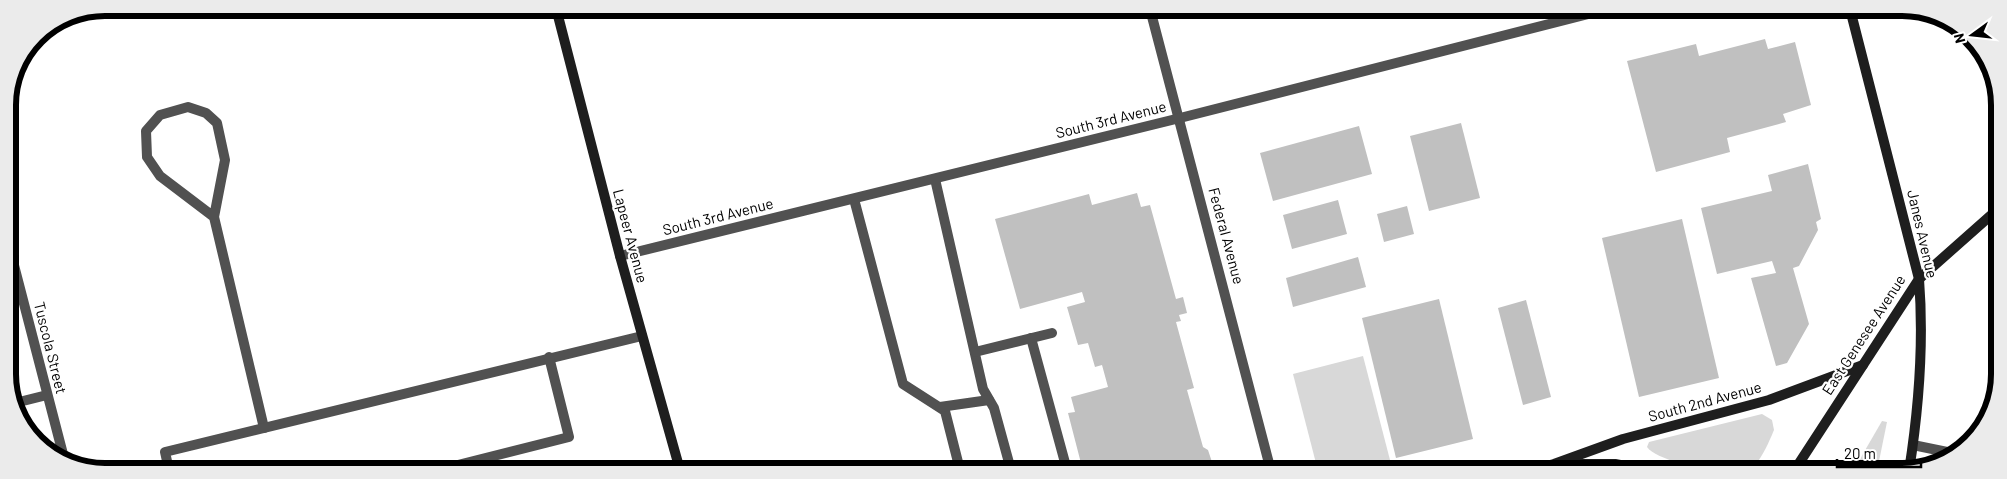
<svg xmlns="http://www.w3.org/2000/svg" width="2007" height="479" viewBox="0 0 2007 479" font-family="Barlow,sans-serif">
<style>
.green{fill:#d8d8d8}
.building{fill:#c0c0c0}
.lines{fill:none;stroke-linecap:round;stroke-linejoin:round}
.lane{stroke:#515151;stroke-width:10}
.street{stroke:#515151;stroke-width:10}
.secondary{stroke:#1e1e1e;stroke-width:10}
.labels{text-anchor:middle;stroke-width:4.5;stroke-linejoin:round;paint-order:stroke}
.street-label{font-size:15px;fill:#000;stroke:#fff}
.rim{fill:none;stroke:#000;stroke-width:6}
</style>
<rect width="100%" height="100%" fill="#fff"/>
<g class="green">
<polygon points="1363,356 1390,460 1346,471 1318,471 1293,374"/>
<path d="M 1762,414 L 1772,420 L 1774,430 C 1769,442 1760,463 1750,469 C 1733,479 1657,462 1647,447 L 1649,442 Z"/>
<polygon points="1882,421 1887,422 1877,471 1853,471"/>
</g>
<g class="building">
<polygon points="1765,39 1768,49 1795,42 1811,105 1783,114 1786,122 1727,138 1730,152 1656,172 1627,61 1696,44 1699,56"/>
<polygon points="1461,123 1480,198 1429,211 1410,136"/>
<polygon points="1359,126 1372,174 1273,201 1260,153"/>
<polygon points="1808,164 1821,219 1816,222 1818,230 1799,266 1793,268 1809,324 1787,363 1776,366 1751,278 1776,273 1772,261 1717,274 1701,208 1772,191 1768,175"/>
<polygon points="1137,193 1141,207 1150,205 1176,299 1183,297 1187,313 1179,315 1181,321 1176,322 1194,388 1187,390 1203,447 1208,450 1212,462 1208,467 1209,471 1083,471 1068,413 1075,412 1071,397 1108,387 1102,365 1095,367 1088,343 1078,345 1067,307 1085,302 1082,292 1020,309 995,219 1089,194 1092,205"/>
<polygon points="1338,200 1347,234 1292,249 1283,215"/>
<polygon points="1407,206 1414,234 1384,242 1377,214"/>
<polygon points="1682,219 1719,378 1639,397 1602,238"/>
<polygon points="1358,257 1366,287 1293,307 1286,278"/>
<polygon points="1439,299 1473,439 1396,458 1362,318"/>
<polygon points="1526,300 1551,397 1523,405 1498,308"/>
</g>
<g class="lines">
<g class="lane">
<polyline points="935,179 983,389 994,408 1011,470"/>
<polyline points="854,199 903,384 945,411 960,470"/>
<polyline points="214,217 160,176 147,157 146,131 160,115 188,107 206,113 217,123 225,160 214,217 264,428"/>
<polyline points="1031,338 1067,470"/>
<polyline points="975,352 1052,333"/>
<polyline points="940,407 989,400"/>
<polyline points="169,470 165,452 642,336"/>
<polyline points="438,470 569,437 549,357"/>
</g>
<g class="street">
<polyline points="1150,9 1271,471"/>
<polyline points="9,246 64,458"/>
<polyline points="620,256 1180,118 1608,9"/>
<polyline points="15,403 47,395"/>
<polyline points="1913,445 1952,453"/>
</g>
<g class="secondary">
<polyline points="556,8 620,256 680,470"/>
<path d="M 1850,9 L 1919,279 C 1924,343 1919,407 1909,471"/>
<polyline points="1563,464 1615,464 1651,471"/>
<polyline points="1526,471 1554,464 1623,439 1769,400 1863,365"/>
<polyline points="1794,471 1919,279 1998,209"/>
</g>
</g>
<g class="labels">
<g class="street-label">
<text transform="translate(1111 120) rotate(-14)" y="5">South 3rd Avenue</text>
<text transform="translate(718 217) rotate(-14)" y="5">South 3rd Avenue</text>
<text transform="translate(1922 234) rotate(77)" y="5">Janes Avenue</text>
<text transform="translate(630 236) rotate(75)" y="5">Lapeer Avenue</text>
<text transform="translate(1226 236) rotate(75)" y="5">Federal Avenue</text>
<text transform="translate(1864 335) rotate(-57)" y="5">East Genesee Avenue</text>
<text transform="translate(50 348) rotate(76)" y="5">Tuscola Street</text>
<text transform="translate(1705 402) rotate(-15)" y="5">South 2nd Avenue</text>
</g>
</g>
<path d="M0 0H2007V479H0ZM105 16H1902A89 89 0 0 1 1991 105V374A89 89 0 0 1 1902 463H105A89 89 0 0 1 16 374V105A89 89 0 0 1 105 16Z" fill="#ebebeb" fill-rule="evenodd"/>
<path class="rim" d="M105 16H1902A89 89 0 0 1 1991 105V374A89 89 0 0 1 1902 463H105A89 89 0 0 1 16 374V105A89 89 0 0 1 105 16Z"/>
<g transform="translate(1972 35) rotate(255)" stroke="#ffffff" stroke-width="4" paint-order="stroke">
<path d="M0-4L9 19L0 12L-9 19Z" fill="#000000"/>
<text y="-8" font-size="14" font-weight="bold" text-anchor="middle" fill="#000000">N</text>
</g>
<path d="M1837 459v8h84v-8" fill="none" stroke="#000000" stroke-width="2.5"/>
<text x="1844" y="459" font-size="15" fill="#000000" stroke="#ffffff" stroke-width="4" paint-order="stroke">20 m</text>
</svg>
